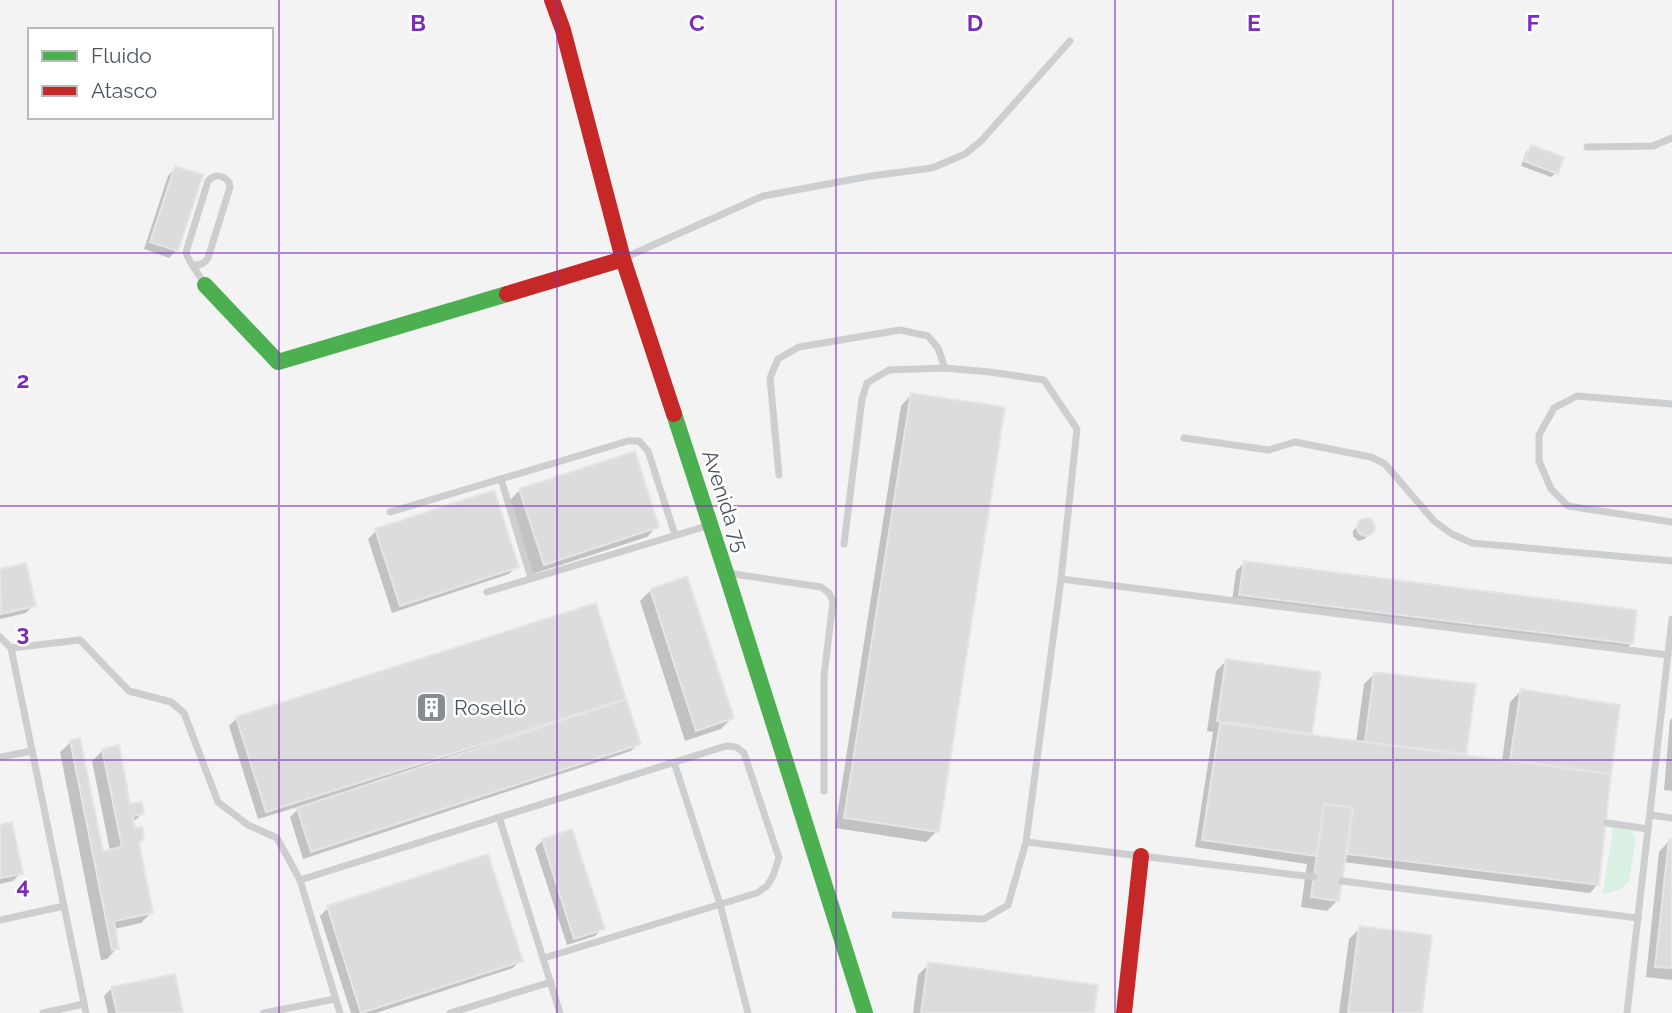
<svg xmlns="http://www.w3.org/2000/svg" width="1672" height="1013" viewBox="0 0 1672 1013" font-family="Raleway,sans-serif">
<style>
.green{fill:#daf0e3}
.shadow{fill:#0003}
.building{fill:#dcdcdd;stroke:#e5e5e6;stroke-width:2}
.lines{fill:none;stroke-linecap:round;stroke-linejoin:round}
.lane{stroke:#cdced0;stroke-width:7}
.fast{stroke:#4caf50;stroke-width:16}
.jam{stroke:#c62828;stroke-width:16}
.grid{fill:none;stroke:#7b2cbf;stroke-width:2;stroke-opacity:0.55}
.labels{text-anchor:middle;stroke-width:5;stroke-linejoin:round;paint-order:stroke}
.street-label{font-size:21px;fill:#4b555e;stroke:#fff}
.poi-label{font-size:21px;fill:#4b555e;stroke:#fff;text-anchor:start}
.grid-label{font-size:23px;text-anchor:middle;font-weight:bold;fill:#7b2cbf;stroke:#fff;stroke-width:5;stroke-linejoin:round;paint-order:stroke}
</style>
<rect width="100%" height="100%" fill="#f3f3f3"/>
<polygon class="green" points="1613,828 1631,830 1636,839 1629,881 1619,890 1603,894"/>
<g class="shadow">
<polygon points="1531,147 1556,173 1551,177 1521,166 1526,152"/>
<polygon points="175,168 177,250 169,258 144,249 168,176"/>
<polygon points="911,395 937,831 926,842 835,828 901,406"/>
<polygon points="520,490 657,526 647,537 533,574 509,501"/>
<polygon points="1367,520 1371,522 1373,529 1365,539 1358,541 1353,536 1353,531 1362,521"/>
<polygon points="376,531 517,566 509,574 392,613 368,539"/>
<polygon points="1244,563 1631,644 1623,652 1232,602 1236,571"/>
<polygon points="25,565 34,605 26,613 0,619 0,571"/>
<polygon points="651,590 732,718 721,729 685,741 640,601"/>
<polygon points="595,606 639,743 631,751 303,859 290,817 301,806 258,819 229,726 237,718"/>
<polygon points="1227,660 1310,733 1307,736 1356,743 1364,684 1374,674 1465,753 1462,756 1502,761 1510,702 1521,691 1610,773 1597,885 1590,893 1343,862 1338,900 1327,911 1301,907 1307,864 1195,847 1213,732 1207,731 1216,671"/>
<polygon points="1672,718 1672,791 1664,790 1670,720"/>
<polygon points="71,742 101,853 110,851 92,761 103,750 129,806 142,814 132,823 151,913 141,923 114,929 117,948 107,959 101,960 60,752"/>
<polygon points="0,827 21,873 13,881 0,884"/>
<polygon points="543,840 603,928 595,936 567,945 535,848"/>
<polygon points="1669,841 1672,841 1672,980 1646,977 1659,852"/>
<polygon points="328,908 521,960 513,968 376,1013 351,1013 320,916"/>
<polygon points="1360,928 1420,1013 1339,1013 1349,939"/>
<polygon points="929,964 1092,1013 913,1013 918,975"/>
<polygon points="112,988 180,1013 108,1013 104,996"/>
</g>
<g class="building">
<polygon points="1531,145 1564,157 1558,174 1524,161"/>
<polygon points="175,166 203,175 178,251 150,242"/>
<polygon points="911,393 1005,407 939,832 844,818"/>
<polygon points="635,451 659,527 544,565 519,489"/>
<polygon points="494,490 519,567 400,606 375,529"/>
<circle cx="1366" cy="527" r="9"/>
<polygon points="1244,561 1637,610 1633,644 1239,595"/>
<polygon points="26,563 36,606 1,614 0,569"/>
<polygon points="687,576 734,718 696,731 650,589"/>
<polygon points="596,603 626,699 266,812 236,717"/>
<polygon points="1226,659 1321,672 1312,734 1217,721"/>
<polygon points="1374,672 1476,684 1466,754 1365,742"/>
<polygon points="1521,689 1620,705 1611,774 1510,760"/>
<polygon points="626,699 641,744 311,852 297,808"/>
<polygon points="1220,723 1611,774 1599,885 1347,854 1353,808 1324,804 1317,856 1202,840"/>
<polygon points="80,738 103,851 122,847 102,749 119,745 130,804 142,802 144,814 133,816 135,828 142,827 144,839 139,843 153,913 114,921 119,949 112,950 70,740"/>
<polygon points="1324,804 1353,808 1339,901 1311,897"/>
<polygon points="12,822 23,874 0,878 0,825"/>
<polygon points="572,829 605,929 574,939 542,839"/>
<polygon points="1669,839 1672,840 1672,968 1655,967"/>
<polygon points="488,854 523,961 361,1013 327,906"/>
<polygon points="1359,926 1432,935 1422,1013 1348,1013"/>
<polygon points="928,962 1098,985 1094,1013 921,1013"/>
<polygon points="175,974 183,1013 117,1013 111,987"/>
</g>
<g class="lines">
<g class="lane">
<polyline points="1587,147 1653,146 1672,138"/>
<polyline points="624,258 763,196 871,176 932,168 965,154 981,141 1070,41"/>
<path d="M 194,265 C 201,265 204,264 208,258 L 230,187 L 229,182 C 222,175 216,173 208,181 L 186,252 C 187,260 199,274 204,283"/>
<polyline points="1672,404 1577,396 1554,408 1539,435 1539,461 1551,489 1568,506 1672,522"/>
<polyline points="1184,438 1269,450 1295,442 1371,457 1385,464 1434,521 1452,534 1472,543 1672,561"/>
<polyline points="779,475 770,378 778,359 799,347 900,330 928,336 938,348 945,368"/>
<polyline points="501,479 531,578"/>
<polyline points="390,512 628,441 639,441 648,451 675,535"/>
<polyline points="844,544 862,399 867,383 889,370 945,368 990,372 1044,380 1077,429 1061,579"/>
<polyline points="727,573 821,587 829,593 833,601 824,676 824,791"/>
<polyline points="487,592 710,525"/>
<polyline points="0,637 11,648 80,640 129,691 171,702 184,713 218,802 248,825 277,838 300,880 340,1013"/>
<polyline points="11,648 86,1013"/>
<polyline points="0,757 32,751"/>
<polyline points="674,762 720,904 748,1013"/>
<polyline points="1650,815 1672,818"/>
<polyline points="499,817 560,1013"/>
<polyline points="1607,823 1648,829"/>
<polyline points="1314,877 1026,842 1061,579 1668,655"/>
<polyline points="300,880 726,746 736,747 744,753 779,858 773,876 767,886 757,893 544,958"/>
<polyline points="1342,881 1638,918"/>
<polyline points="895,915 984,919 1008,905 1026,842"/>
<polyline points="0,920 64,906"/>
<polyline points="43,1013 84,1004"/>
<polyline points="264,1013 335,999"/>
<polyline points="450,1013 551,982"/>
<polyline points="1627,1013 1672,619"/>
</g>
<g class="fast">
<polyline points="205,285 278,362 507,294"/>
<polyline points="674,414 726,573 865,1013"/>
</g>
<g class="jam">
<polyline points="552,0 563,30 623,259 674,414"/>
<polyline points="507,294 623,259"/>
<polyline points="1124,1013 1141,856"/>
</g>
</g>
<path class="grid" d="M 279,0 L 279,1013M 557,0 L 557,1013M 836,0 L 836,1013M 1115,0 L 1115,1013M 1393,0 L 1393,1013M 0,253 L 1672,253M 0,506 L 1672,506M 0,760 L 1672,760"/>
<defs>
<symbol id="building-square" viewBox="-11 -11 22 22"><rect x="-9" y="-9" width="18" height="18" rx="4" fill="#868c92" stroke="#fff"/><path d="M-4-6H4V6H1V3H-1V6H-4ZM-2.5-4.3h1.7v1.8h-1.7ZM.8-4.3h1.7v1.8H.8ZM-2.5-1h1.7V.8h-1.7ZM.8-1h1.7V.8H.8Z" fill="#fff"/></symbol>
</defs>
<g fill-rule="evenodd">
<use href="#building-square" x="414" y="690" width="35" height="35"/>
</g>
<g class="labels">
<g class="street-label">
<text transform="translate(725 501) rotate(72)" y="7">Avenida 75</text>
</g>
<g class="poi-label">
<text x="454" y="715">Roselló</text>
</g>
</g>
<g class="grid-label">
<text x="418" y="31">B</text>
<text x="697" y="31">C</text>
<text x="975" y="31">D</text>
<text x="1254" y="31">E</text>
<text x="1533" y="31">F</text>
<text x="23" y="388">2</text>
<text x="23" y="641">3</text>
<text x="23" y="894">4</text>
</g>
<rect x="28" y="28" width="245" height="91" fill="#ffffff" stroke="#b7bbbf" stroke-width="2"/>
<rect x="42" y="51" width="35" height="10" fill="#4caf50" stroke="#b7bbbf" stroke-width="2"/>
<text x="91" y="63" font-size="21" fill="#4b555e">Fluido</text>
<rect x="42" y="86" width="35" height="10" fill="#c62828" stroke="#b7bbbf" stroke-width="2"/>
<text x="91" y="98" font-size="21" fill="#4b555e">Atasco</text>
</svg>
